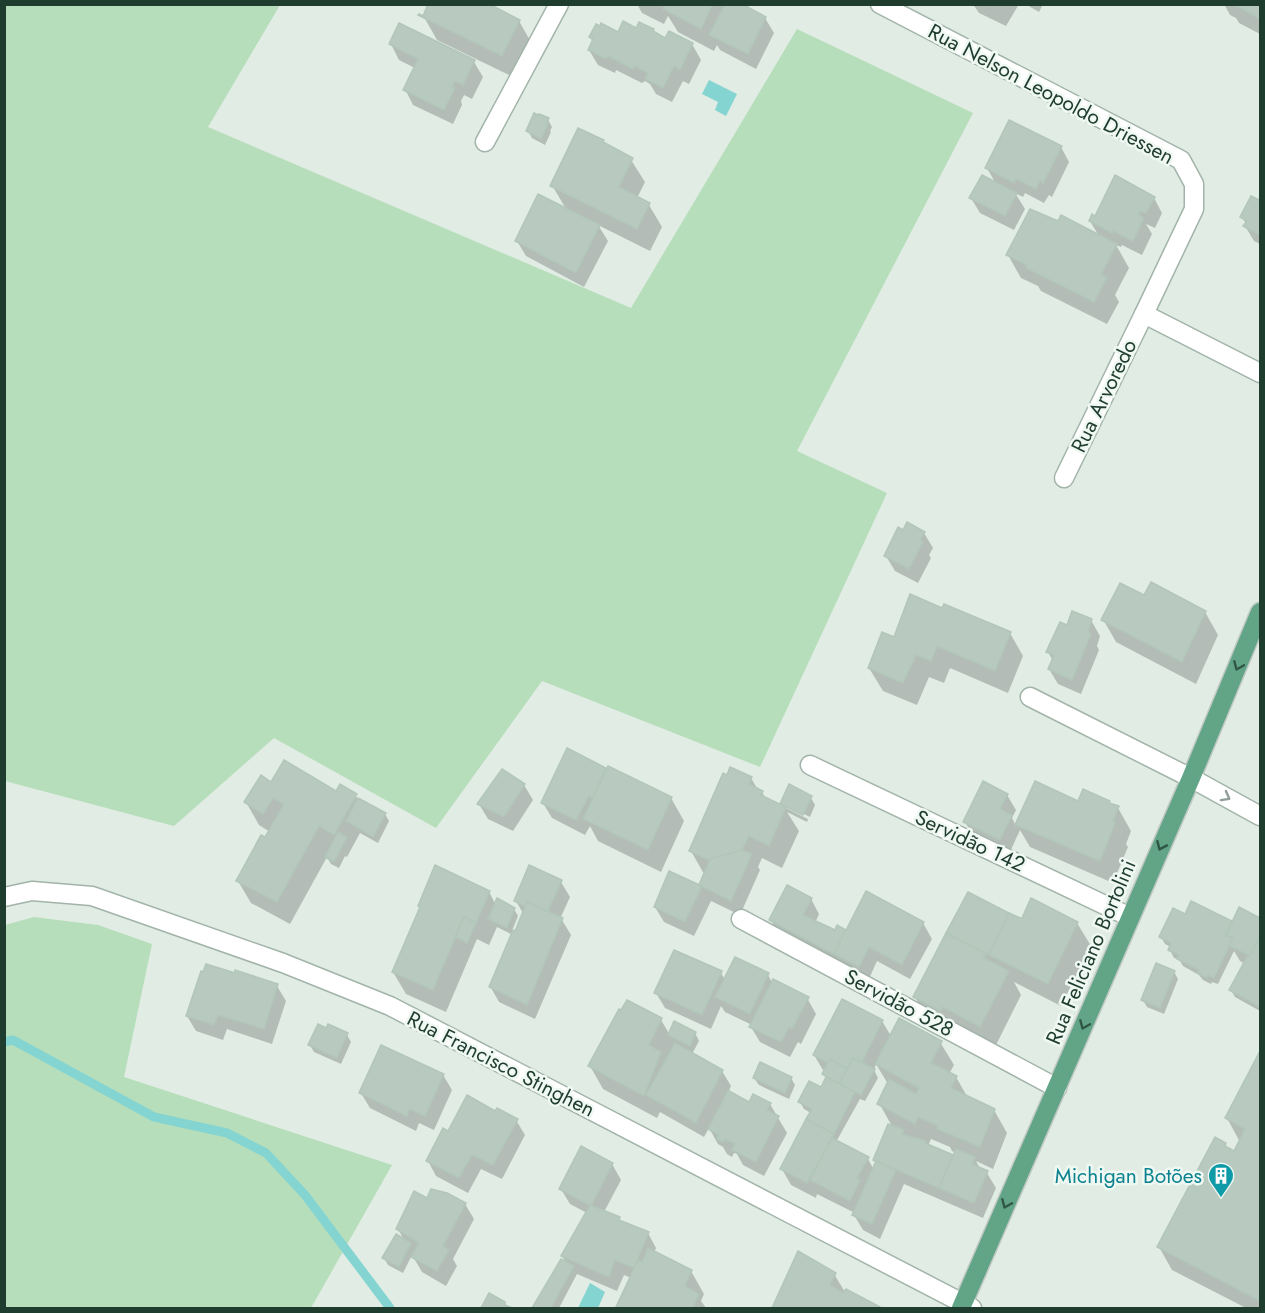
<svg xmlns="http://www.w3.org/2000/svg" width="1265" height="1313" viewBox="0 0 1265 1313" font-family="Jost,sans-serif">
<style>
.green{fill:#b7deba}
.water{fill:#84d4d2}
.shadow{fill:#0003;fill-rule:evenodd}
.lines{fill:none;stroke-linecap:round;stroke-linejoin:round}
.stream{stroke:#84d4d2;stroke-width:9}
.building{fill:#b8c9bf;stroke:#b2c6ba;stroke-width:1.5}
.minor-casing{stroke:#a2b4aa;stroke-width:21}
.major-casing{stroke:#c0c9c5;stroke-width:21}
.minor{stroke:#fff;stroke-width:18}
.major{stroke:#61a486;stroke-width:18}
.oneway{stroke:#305745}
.oneway2{stroke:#8f9e97}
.labels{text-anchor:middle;stroke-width:5;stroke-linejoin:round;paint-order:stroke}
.street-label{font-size:21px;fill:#1f3d2f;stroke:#f0f8f3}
.culture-label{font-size:21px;fill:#0d838f;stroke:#f0f8f3;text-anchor:end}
</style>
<rect width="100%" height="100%" fill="#e0ece4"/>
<g class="green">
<polygon points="4,5 280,5 208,127 631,308 797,29 973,113 797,451 887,493 760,767 542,681 436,828 274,738 174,826 5,781"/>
<polygon points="34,917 98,925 152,944 124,1077 392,1165 311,1308 5,1308 5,925"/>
</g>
<g class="water">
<polygon points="709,80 737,94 726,116 715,110 718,102 702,94"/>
<polygon points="590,1283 605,1292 598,1308 578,1308"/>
</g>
<g class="shadow">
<polygon points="637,4 739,4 765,18 774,33 756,69 720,50 717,45 714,51 678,32 668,16 664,24 642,13"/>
<polygon points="971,4 1019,4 1006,26 979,13 975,7"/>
<polygon points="1025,4 1043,4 1039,12"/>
<polygon points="1224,4 1260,4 1260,34 1239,23 1236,18 1230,15"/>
<polygon points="424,17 519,21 532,44 515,78 437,40"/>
<polygon points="636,30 653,31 655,34 666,40 692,44 701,60 689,84 683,81 672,102 656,94 650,84 645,81 642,83 616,70 615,73 598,65 589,50 593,42 590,37 618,34"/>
<polygon points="391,44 474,62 483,77 472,99 464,95 461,101 462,105 453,124 413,105 405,89 415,68 399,60"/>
<polygon points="548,120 552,127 550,131 551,132 545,145 532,138 528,131"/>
<polygon points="603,141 605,145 631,160 645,182 637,198 649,205 662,227 650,251 598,225 608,241 584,287 526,256 517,241 566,209 552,185"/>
<polygon points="1061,147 1069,162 1052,197 1049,195 1044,203 1025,193 1023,197 1015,193 1025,209 1014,230 980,213 971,198 996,184 987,168"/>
<polygon points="1154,198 1162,213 1155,228 1146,224 1152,234 1142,255 1122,245 1121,247 1116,245 1129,268 1115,295 1119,302 1107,324 1041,291 1038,286 1021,278 1008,255 1058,223 1099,236 1090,221 1096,218"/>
<polygon points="1260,201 1260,244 1254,241 1245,226 1246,224 1242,217"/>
<polygon points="903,532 924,533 933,548 929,555 931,558 918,583 895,571 886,556"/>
<polygon points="1145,597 1205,612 1218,635 1196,684 1116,642 1103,619"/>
<polygon points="943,610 1010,633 1023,656 1008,693 950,668 944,683 929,677 917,705 883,691 869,668 895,639"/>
<polygon points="1091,620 1100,636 1097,646 1099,650 1081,694 1058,684 1049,669 1053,661 1048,652 1068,627"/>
<polygon points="605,769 607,772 671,798 684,821 661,872 598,841 590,826 585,835 552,818 543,803"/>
<polygon points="751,778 758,790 762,792 766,799 784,808 782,804 811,798 815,805 810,817 786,805 786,808 808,819 807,822 787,812 799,831 782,868 762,858 758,867 760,870 740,915 711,901 694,936 664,922 655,907 700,887 704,874 691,851"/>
<polygon points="1035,783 1079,803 1109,802 1111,805 1118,808 1131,831 1126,844 1128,847 1113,883 1030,847 1020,830 1009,854 974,837 965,822 1007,795 1016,810 1012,818 1016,826"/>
<polygon points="272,784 355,795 358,800 385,814 389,821 378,843 360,833 347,857 345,856 339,868 331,864 327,857 290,924 251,903 238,881 270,832 259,825 246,802"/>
<polygon points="524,785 533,800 513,831 488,819 479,804"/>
<polygon points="561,882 570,897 560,919 562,920 571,935 535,1019 499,1002 490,986 513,935 497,927 489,945 477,939 446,1012 406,994 393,972 489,892 496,905 514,909 518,916 512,931 516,933 524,915 516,901"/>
<polygon points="969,894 1019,919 1023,919 1032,900 1077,923 1091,946 1061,1006 1014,982 1021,995 994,1049 928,1020 915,997"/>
<polygon points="811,899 819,914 815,923 835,932 838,928 846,932 923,923 932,939 910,979 877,961 868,981 780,936 771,920"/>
<polygon points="1239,909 1260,920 1260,1011 1235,997 1231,990 1245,964 1240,961 1234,951 1218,984 1212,982 1211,984 1203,980 1199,975 1183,966 1179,959 1174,958 1170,950 1171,947 1165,944 1161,937 1185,916 1231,922 1232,924"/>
<polygon points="1174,972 1178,979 1164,1014 1147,1007 1143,1000"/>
<polygon points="721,973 725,980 768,975 773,984 807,998 816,1014 801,1044 798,1042 790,1057 760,1042 751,1027 752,1025 725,1012 721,1006 711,1029 665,1008 656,993"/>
<polygon points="277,986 286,1001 272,1044 227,1029 223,1040 196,1031 187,1016"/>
<polygon points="661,1020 670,1035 695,1033 699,1041 692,1054 722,1071 731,1086 728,1092 750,1104 770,1104 787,1133 764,1176 743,1165 737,1154 734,1153 732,1157 727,1154 723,1147 718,1144 709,1128 704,1137 660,1112 657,1118 603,1089 590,1066"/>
<path d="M 882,1021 L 891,1036 L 940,1042 L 954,1065 L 949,1074 L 956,1077 L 968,1098 L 994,1110 L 1007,1133 L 993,1169 L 976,1161 L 981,1170 L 987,1173 L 996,1188 L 983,1218 L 904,1184 L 880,1239 L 863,1230 L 854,1215 L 855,1213 L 817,1194 L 816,1198 L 791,1185 L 782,1169 L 811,1113 L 804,1109 L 800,1102 L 822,1089 L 827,1079 L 824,1074 L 825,1071 L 823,1070 L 814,1055 ZM 876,1064 L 888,1084 L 879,1103 L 893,1128 L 874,1160 L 877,1164 L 874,1170 L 868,1159 L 836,1142 L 860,1099 L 865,1101 L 878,1078 L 874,1070 ZM 931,1139 L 950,1147 L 952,1151 L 956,1153 L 953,1157 L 928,1146 Z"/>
<polygon points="347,1035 351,1042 341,1064 314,1052 310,1045"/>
<polygon points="1260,1054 1260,1308 1246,1308 1172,1270 1159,1247 1225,1144 1229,1150 1234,1153 1240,1142 1227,1118"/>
<polygon points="443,1075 452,1090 434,1130 419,1123 416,1131 370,1108 361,1093"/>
<polygon points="754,1078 791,1078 795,1085 789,1099 759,1085"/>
<polygon points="496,1113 516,1120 525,1135 502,1179 481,1169 468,1193 436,1176 428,1161 449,1133"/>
<polygon points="612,1164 621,1180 604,1212 619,1218 621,1222 648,1233 656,1248 654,1253 691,1271 704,1294 701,1301 706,1308 618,1308 617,1307 631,1278 624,1275 617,1291 577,1274 559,1308 534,1308 562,1261 567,1264 562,1256 587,1213 570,1204 561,1189"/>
<polygon points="465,1204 474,1219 453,1259 457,1266 446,1286 422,1272 412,1255 403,1273 388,1265 384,1258 404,1240 398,1229"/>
<polygon points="798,1253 834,1274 845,1292 846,1291 880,1308 774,1308"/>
</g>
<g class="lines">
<polyline class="stream" points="4,1042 13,1040 154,1117 227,1133 266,1153 305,1195 390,1308"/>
</g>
<g class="building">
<polygon points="428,4 489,4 520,20 502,56 418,15 419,14 423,16"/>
<polygon points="665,4 713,4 701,29 663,9"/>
<polygon points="725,4 742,4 766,17 748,54 709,35"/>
<polygon points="1233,4 1260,4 1260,19"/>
<polygon points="623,21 636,28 639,22 654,29 653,31 665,38 669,31 693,43 680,70 674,66 663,88 645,79 648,73 635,66 633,69 608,56 606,59 588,50 593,39 589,37 596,24 600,26 601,23 618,32"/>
<polygon points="399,23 475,60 463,85 455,81 452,87 455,88 444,110 403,90 418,59 389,44"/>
<polygon points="534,113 538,115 539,114 549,118 547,123 548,124 541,139 526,131"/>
<polygon points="1009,120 1062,146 1043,183 1040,180 1036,189 1016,179 1014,183 985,168"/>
<polygon points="578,128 604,140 603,142 633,158 619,187 650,203 637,229 550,186"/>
<polygon points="982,175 1017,193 1005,216 969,198"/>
<polygon points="1115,175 1155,197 1146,213 1140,211 1139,215 1144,218 1133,241 1113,231 1112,233 1089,221 1092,214 1095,216"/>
<polygon points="538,194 600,225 576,273 515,241"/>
<polygon points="1251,196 1259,200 1260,198 1260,235 1243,226 1247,221 1240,217"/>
<polygon points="1030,209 1058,221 1061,215 1117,244 1101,274 1107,278 1094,302 1026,268 1027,265 1006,255"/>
<polygon points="907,522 925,532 920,540 923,542 909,569 884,556 898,527 903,530"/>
<polygon points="1151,582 1206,611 1182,662 1101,620 1120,583 1144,595"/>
<polygon points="910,594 942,608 944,604 1011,632 995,671 937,646 931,661 916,655 903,683 868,668 882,632 894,637"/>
<polygon points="1072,611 1092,619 1088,632 1091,634 1072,680 1048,669 1054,655 1046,652 1060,622 1067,625"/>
<polygon points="567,748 606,768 593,798 589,796 576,820 541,803"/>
<polygon points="284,760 336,791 340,784 357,794 334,835 319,826 277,902 236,881 261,835 265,837 284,804 273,798 263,814 244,802 261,775 271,782"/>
<polygon points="608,766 672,797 648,850 583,819"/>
<polygon points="730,767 752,777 749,784 763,791 761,795 786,807 769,846 749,836 742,850 708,860 689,851 723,773 727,775"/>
<polygon points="502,769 525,784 504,817 477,804"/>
<polygon points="983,781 1008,794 1000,809 1012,815 1000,840 963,822"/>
<polygon points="1035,781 1078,801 1083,789 1110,801 1109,803 1119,806 1113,821 1115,823 1100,861 1015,825"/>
<polygon points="789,784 812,796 803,815 780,804"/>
<polygon points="358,798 386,813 373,837 346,821"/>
<polygon points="338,832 347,837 334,862 325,857"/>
<polygon points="742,850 752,854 731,901 699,885 710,859"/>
<polygon points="435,865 490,891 476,923 464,917 433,990 392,972 420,907 418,906"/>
<polygon points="529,865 562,880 548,911 527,902 526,907 514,901"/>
<polygon points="669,871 702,886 685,922 654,907"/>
<polygon points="787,885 812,898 803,915 835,930 837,925 846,930 834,954 769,920"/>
<polygon points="866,891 924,922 902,965 869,947 859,967 834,954"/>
<polygon points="968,892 1009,913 989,955 946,933"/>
<polygon points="497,898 515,908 507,928 488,919"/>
<polygon points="1031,898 1078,922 1048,984 989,955 1009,913 1020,918 1022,918"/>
<polygon points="1191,901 1232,921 1226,935 1233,938 1214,978 1208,975 1207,978 1197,973 1199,970 1177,959 1179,955 1168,950 1171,943 1159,937 1173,908 1185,914"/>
<polygon points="527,902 563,918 527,1005 489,987 513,930 515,931"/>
<polygon points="1239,907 1260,918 1260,936 1250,956 1229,946 1233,938 1226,935"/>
<polygon points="464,917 476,923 467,943 455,937"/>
<polygon points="946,933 986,954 984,958 1009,971 980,1027 943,1007 941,1011 913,997"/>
<polygon points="1260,936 1260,1007 1229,990 1248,955 1250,956"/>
<polygon points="674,950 722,971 702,1015 654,993"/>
<polygon points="735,957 769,973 750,1014 715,997"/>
<polygon points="1156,963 1175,971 1160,1008 1141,1000"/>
<polygon points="206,964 235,973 235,970 278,984 264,1029 218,1015 214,1025 186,1016 201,971 203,972"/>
<polygon points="773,979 809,997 792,1029 789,1027 781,1042 749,1027"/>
<polygon points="842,999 883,1020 862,1062 853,1058 847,1069 830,1059 828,1063 813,1055"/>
<polygon points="627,1000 662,1018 649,1045 661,1052 644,1096 588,1066 619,1009 621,1010"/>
<polygon points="899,1018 942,1041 931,1063 957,1076 951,1088 995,1109 980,1147 937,1129 938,1126 918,1117 915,1124 877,1104 889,1079 916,1094 919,1088 875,1064"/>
<polygon points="674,1021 696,1032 690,1046 668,1035"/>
<polygon points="318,1024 326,1028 328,1024 348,1033 337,1058 308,1045"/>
<polygon points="675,1043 723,1070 696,1123 646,1095"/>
<polygon points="381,1045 444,1074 425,1116 410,1109 407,1116 359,1093"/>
<polygon points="1260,1051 1260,1301 1157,1247 1215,1137 1226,1143 1225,1146 1234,1151 1245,1129 1225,1118"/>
<polygon points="853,1058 875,1069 861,1095 839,1084"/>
<polygon points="830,1059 847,1069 839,1084 822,1074"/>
<polygon points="760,1062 792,1077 785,1093 753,1078"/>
<polygon points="826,1077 855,1092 834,1134 806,1119 812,1109 798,1102 809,1081 821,1087"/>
<polygon points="729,1089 729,1091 749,1102 753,1094 771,1103 767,1110 779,1116 756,1162 732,1150 735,1144 725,1139 723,1142 716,1139 719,1135 708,1129"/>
<polygon points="467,1095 495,1111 497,1108 518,1119 493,1165 472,1155 459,1178 426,1161 443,1128 448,1131"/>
<polygon points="806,1119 834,1134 807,1183 780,1169"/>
<polygon points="888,1124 904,1130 902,1134 926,1141 925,1143 953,1155 939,1188 873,1160"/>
<polygon points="832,1138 869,1157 857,1178 860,1181 850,1201 810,1180"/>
<polygon points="581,1146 613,1163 591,1206 559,1189"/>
<polygon points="956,1149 975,1157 972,1164 988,1171 974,1203 939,1188"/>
<polygon points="876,1161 896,1170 872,1224 852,1215"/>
<polygon points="431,1189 447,1193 466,1203 443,1246 449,1250 437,1271 411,1257 419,1243 396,1229 414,1191 427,1198"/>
<polygon points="590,1205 620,1217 619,1220 649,1232 634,1268 615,1260 609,1277 561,1256"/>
<polygon points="396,1234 411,1243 399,1267 382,1258"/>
<polygon points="648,1248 692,1270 685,1286 699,1294 693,1308 619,1308 616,1307 638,1260 642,1262"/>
<polygon points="798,1251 836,1273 830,1285 843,1293 846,1289 880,1307 880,1308 772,1308"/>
<polygon points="561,1259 574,1266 551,1308 532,1308"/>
<polygon points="489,1293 505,1302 505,1305 512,1308 481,1308"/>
</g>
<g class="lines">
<defs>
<g id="minor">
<polyline points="880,4 1181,160 1194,184 1194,209 1144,314 1260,373"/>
<polyline points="485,142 559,4"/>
<polyline points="1064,478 1144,314"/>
<polyline points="1030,697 1191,778 1260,816"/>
<polyline points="810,765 1130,917"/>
<polyline points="4,897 32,891 92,896 283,963 390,1006 972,1308"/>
<polyline points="741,919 1057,1088"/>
</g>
<polyline id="major" points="961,1308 1191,778 1260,612"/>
</defs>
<use href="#minor" class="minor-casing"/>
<use href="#major" class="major-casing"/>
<use href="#minor" class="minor"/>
<use href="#major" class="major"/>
</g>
<defs><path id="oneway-chevron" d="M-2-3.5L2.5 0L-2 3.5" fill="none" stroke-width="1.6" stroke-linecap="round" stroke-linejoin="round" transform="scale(1.5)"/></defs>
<g class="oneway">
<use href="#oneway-chevron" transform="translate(1238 666) rotate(113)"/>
<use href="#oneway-chevron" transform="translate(1161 846) rotate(114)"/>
<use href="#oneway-chevron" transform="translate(1084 1025) rotate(113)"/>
<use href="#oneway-chevron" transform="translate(1006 1204) rotate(113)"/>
</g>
<use class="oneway2" href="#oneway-chevron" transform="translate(1226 797) rotate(29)"/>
<defs>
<symbol id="building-pin" viewBox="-11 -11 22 30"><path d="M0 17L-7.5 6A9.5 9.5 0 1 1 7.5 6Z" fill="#0f9aa8" stroke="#f0f8f3"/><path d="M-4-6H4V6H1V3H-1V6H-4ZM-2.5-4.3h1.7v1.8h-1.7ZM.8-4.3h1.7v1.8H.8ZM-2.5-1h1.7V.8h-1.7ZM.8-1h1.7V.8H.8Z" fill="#fff"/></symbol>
</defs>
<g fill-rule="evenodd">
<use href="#building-pin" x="1206" y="1161" width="30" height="40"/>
</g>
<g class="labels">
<g class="street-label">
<text transform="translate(1051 94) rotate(28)" y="7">Rua Nelson Leopoldo Driessen</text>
<text transform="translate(1104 396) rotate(-64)" y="7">Rua Arvoredo</text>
<text transform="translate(970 841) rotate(25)" y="7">Servidão 142</text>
<text transform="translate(1091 952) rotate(-67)" y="7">Rua Feliciano Bortolini</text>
<text transform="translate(899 1003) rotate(28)" y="7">Servidão 528</text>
<text transform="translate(501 1064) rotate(27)" y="7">Rua Francisco Stinghen</text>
</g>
<g class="culture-label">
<text x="1202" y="1183">Michigan Botões</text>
</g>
</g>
<rect width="1265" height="1313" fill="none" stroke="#1f3d2f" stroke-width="12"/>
</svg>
